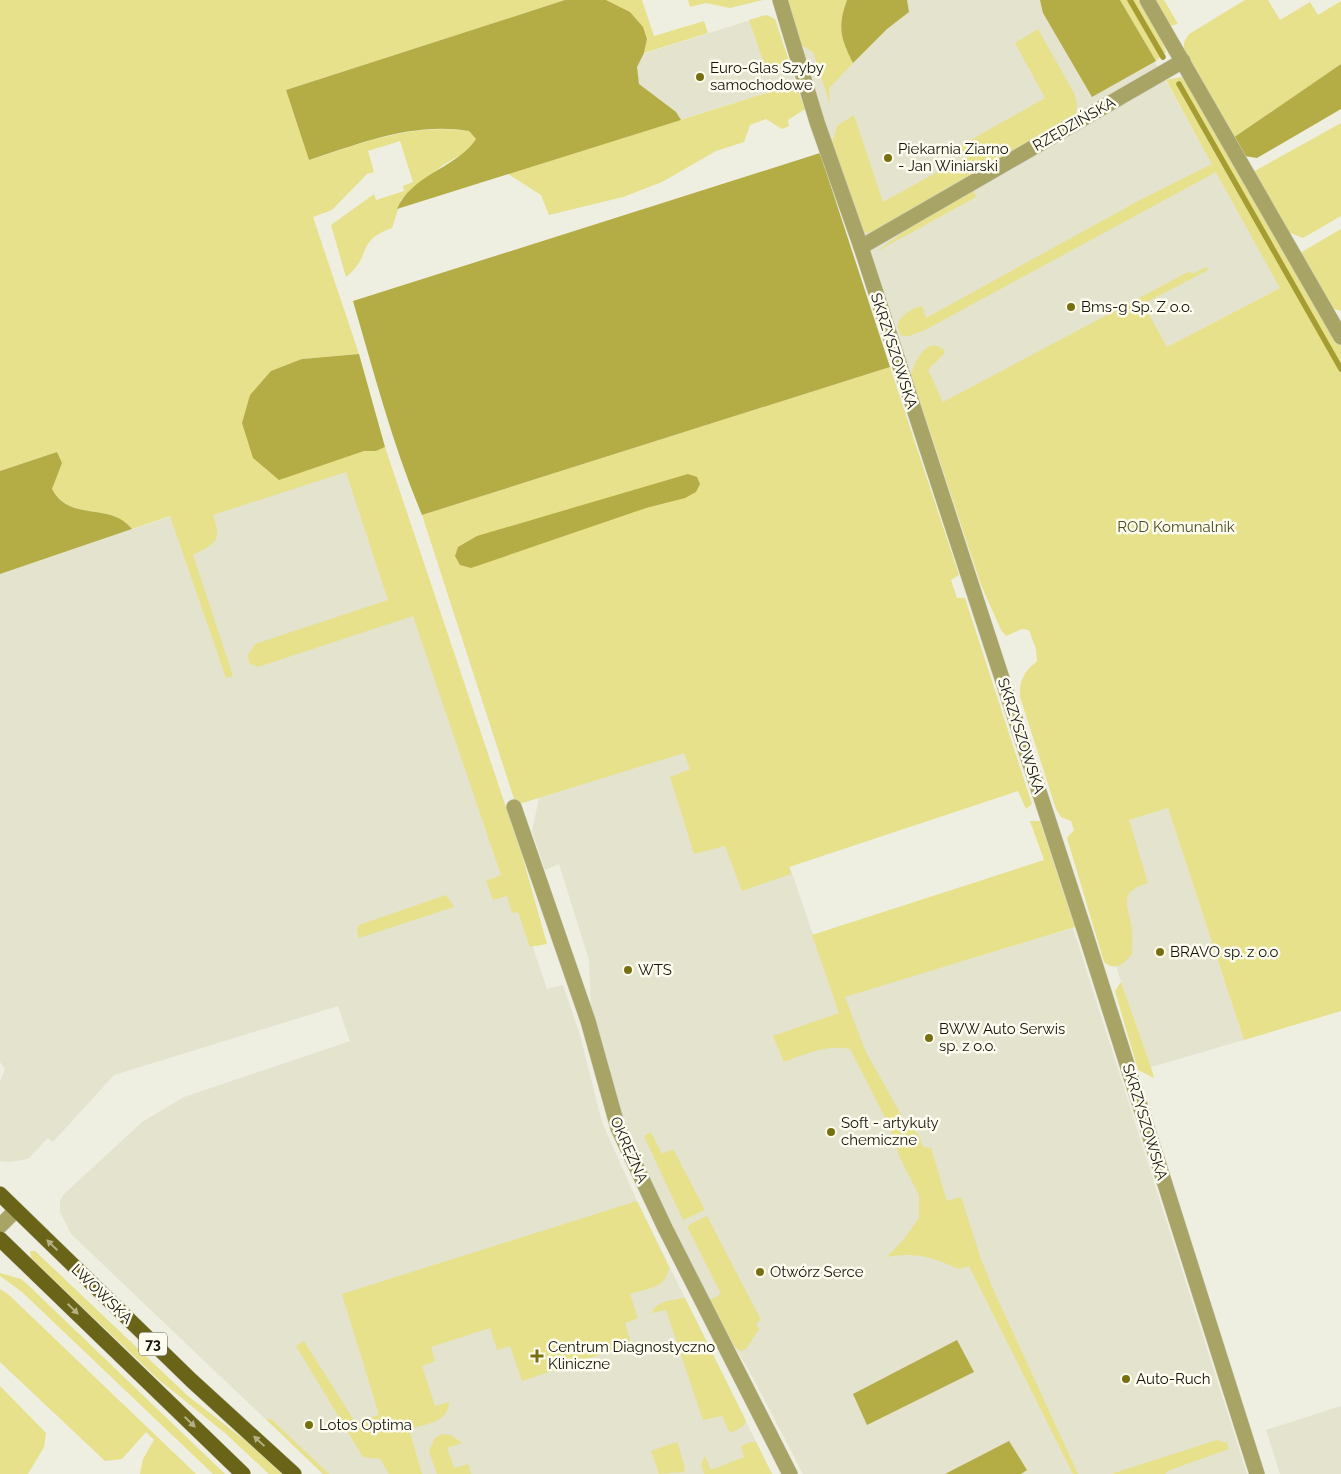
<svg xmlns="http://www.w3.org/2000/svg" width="1341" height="1474" viewBox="0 0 1341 1474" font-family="Raleway,sans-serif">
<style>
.built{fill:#e4e3ce}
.green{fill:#e6e18a}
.forest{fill:#b4ad46}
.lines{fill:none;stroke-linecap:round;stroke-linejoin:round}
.stream{stroke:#a59d34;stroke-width:5.5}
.street-casing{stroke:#ccccbf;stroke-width:16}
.primary-casing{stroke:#ccccbf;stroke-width:16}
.street{stroke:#a8a466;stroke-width:15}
.primary{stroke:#6a6419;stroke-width:15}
.oneway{fill:#b4b084}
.poi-dot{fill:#767011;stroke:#fdfcee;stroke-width:2}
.labels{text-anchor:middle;stroke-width:5;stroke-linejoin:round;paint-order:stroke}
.shield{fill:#fdfcee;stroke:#5a5a52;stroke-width:1}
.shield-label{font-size:14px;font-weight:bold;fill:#14140f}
.poi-label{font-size:15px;fill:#14140f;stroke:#fdfcee;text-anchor:start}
.street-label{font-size:15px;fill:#14140f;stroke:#fdfcee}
.park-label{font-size:15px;fill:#4d4b20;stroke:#fdfcee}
</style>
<rect width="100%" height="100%" fill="#efefe1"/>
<g class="built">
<polygon points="783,0 1120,0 1257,242 1280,288 1167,347 1143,305 935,414 911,375"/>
<polygon points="766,15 775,19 797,87 789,86 634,134 611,64"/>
<polygon points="364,451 547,989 563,985 580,1035 602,1122 637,1201 772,1474 323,1474 71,1234 60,1212 60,1201 63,1195 142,1122 184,1097 350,1041 338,1006 114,1075 53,1142 48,1138 28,1159 10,1162 0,1161 0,1082 5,1069 0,1062 0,574"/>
<polygon points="744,733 835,999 1073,928 1247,1474 803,1474 753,1378 700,1286 633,1148 618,1106 591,1012 589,960 559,864 545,870 532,831 539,798"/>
<polygon points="1168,808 1244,1040 1151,1067 1121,982 1076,837"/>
<polygon points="1341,1406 1341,1474 1280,1474 1266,1430"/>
</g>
<g class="green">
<path d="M 0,0 L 565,0 L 286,90 L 309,160 C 363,143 411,123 469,131 L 476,139 L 468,151 L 443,165 L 401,200 L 392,228 C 355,241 373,256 346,277 L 331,225 L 374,194 L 376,200 L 404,191 L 403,186 L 413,182 L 400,141 L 368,151 L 374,172 L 367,174 L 332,210 L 313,217 L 359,354 L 302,359 L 364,451 L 376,451 L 385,447 L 522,855 L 547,944 L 530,947 L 518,912 L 512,913 L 507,896 L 493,900 L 486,881 L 501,875 L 413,616 L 258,667 L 249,663 L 248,655 L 255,644 L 388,600 L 346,472 L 213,515 C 222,542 216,543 193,555 L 233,676 L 226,678 L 170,516 L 132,529 C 109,501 71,523 52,489 L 56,477 L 57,452 L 0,471 Z"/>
<polygon points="606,0 642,0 654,36 704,21 708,33 644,53 647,39 630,12"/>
<polygon points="688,0 763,0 730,8 706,3 690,7"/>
<path d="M 783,0 L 847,0 C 837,27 841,38 853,63 L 829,88 L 830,104 L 813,52 L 798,43 Z"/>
<polygon points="1120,0 1138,0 1161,39 1166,52 1156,61"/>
<polygon points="1153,0 1164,0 1178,24 1169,26"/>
<polygon points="1245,0 1268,0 1280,20 1310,2 1318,15 1341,1 1341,64 1233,138 1184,51 1184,42 1189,34"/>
<polygon points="766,15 775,19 788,58 783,67 767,72 749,20"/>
<polygon points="1038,29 1075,95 1077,106 1075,118 875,232 863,233 832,143 837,126 854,115 883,202 965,157 960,146 1045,98 1015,43"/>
<path d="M 1181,77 L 1192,89 L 1341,345 L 1341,1011 L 1244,1040 L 1168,808 L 1129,820 L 1148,883 C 1116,892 1129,907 1132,930 C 1133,938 1132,947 1132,954 C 1123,964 1116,972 1104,962 L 1067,838 L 1074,830 L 1071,821 L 1061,817 L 1056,809 L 1020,697 C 1019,680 1024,672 1037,661 L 1036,649 L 1029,630 L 1022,629 L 1006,636 L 1001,630 L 981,585 L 911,375 C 915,361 927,335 944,350 L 944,354 L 928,370 L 943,402 L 1190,271 L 1192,274 L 1206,267 L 1208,270 L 1143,304 L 1167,347 L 1280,288 L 1216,172 L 925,330 L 909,336 L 902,336 C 889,322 909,309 922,306 L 926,318 L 1140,200 L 1212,164 L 1166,80 Z"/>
<polygon points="789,86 797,87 805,109 788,120 789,126 782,129 766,119 750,125 744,142 716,151 662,182 623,197 549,215 541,195 508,174"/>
<polygon points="1341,123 1341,216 1303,238 1288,232 1253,172"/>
<polygon points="973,189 976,197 876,252 933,210"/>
<polygon points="1341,229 1341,311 1331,308 1300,253"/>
<polygon points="890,367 959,575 951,580 957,598 965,598 1032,804 1026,809 1018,791 789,867 791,874 742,891 725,846 694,854 670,777 690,769 684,753 516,805 422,515"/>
<path d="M 1030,821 L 1040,821 L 1075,927 L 845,997 L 865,1050 L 906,1124 L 918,1134 L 923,1147 L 931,1148 L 947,1201 L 961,1197 L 981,1259 L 993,1289 L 1078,1474 L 1073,1474 L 969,1266 L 959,1269 C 931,1257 917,1252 887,1257 L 904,1239 L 919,1218 L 919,1195 L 900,1158 L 889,1125 L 850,1049 C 827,1044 805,1054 784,1062 L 773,1036 L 839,1013 L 812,935 L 1044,860 Z"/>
<polygon points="446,895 454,907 359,938 357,930 359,925"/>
<polygon points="1121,982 1151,1067 1154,1078 1138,1070 1115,991"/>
<polygon points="651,1132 662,1154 673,1149 705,1210 683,1220 644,1136"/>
<path d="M 637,1201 L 669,1267 C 667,1288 648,1288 630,1294 L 638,1318 L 625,1323 L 631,1344 L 522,1381 L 510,1346 L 497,1350 L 490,1328 L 431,1347 L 435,1361 L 422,1366 L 435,1406 L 449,1402 C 449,1423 425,1424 409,1429 L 422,1474 L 389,1474 L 380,1459 L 363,1457 L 296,1346 L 304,1341 L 355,1422 L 379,1415 L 342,1294 Z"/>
<polygon points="707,1216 761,1320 756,1323 759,1329 746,1349 741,1351 735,1347 709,1301 721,1294 687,1226"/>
<polygon points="30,1251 35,1251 188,1396 251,1445 282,1474 269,1474 225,1433 159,1380 36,1263 31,1257"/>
<polygon points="0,1273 21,1279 27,1284 225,1474 213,1474 22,1292 0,1276"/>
<polygon points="0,1289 9,1295 196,1474 140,1474 143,1459 154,1440 146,1432 122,1459 105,1461 0,1362"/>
<path d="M 685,1298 L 746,1421 L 742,1427 L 730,1433 L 722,1416 L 703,1420 L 666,1310 L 652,1313 C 656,1301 673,1300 685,1298 Z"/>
<polygon points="0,1386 46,1433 44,1447 28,1474 0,1474"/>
<polygon points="266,1419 271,1419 329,1474 323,1474"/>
<polygon points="442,1434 451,1435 462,1443 447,1448 454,1468 468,1464 471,1474 437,1474 429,1451 435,1438"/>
<polygon points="1217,1440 1227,1443 1229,1449 1170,1470 1165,1474 1111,1474"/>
<polygon points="677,1442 685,1467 684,1472 659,1474 651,1451"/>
<polygon points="750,1442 756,1442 772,1474 704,1474 701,1464 705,1456 711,1470 744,1457 741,1446"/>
</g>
<g class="forest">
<path d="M 565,0 L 606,0 L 630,12 L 643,27 L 647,39 L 644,53 L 637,67 L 639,84 L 676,112 L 681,120 L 397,209 C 412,174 457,168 476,139 L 469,131 C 413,122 362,143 309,160 L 286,90 Z"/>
<path d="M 847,0 L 907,0 L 909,12 L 887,29 L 853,63 C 841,39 837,27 847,0 Z"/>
<polygon points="1040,0 1120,0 1156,61 1092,97 1043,13"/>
<polygon points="1341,64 1341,109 1257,158 1244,156 1233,138"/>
<path d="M 820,153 L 890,367 L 422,515 C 393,446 374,373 353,301 Z"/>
<polygon points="359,354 385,447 376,451 364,451 279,480 253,458 242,423 250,395 271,371 302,359"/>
<path d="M 57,452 L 62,463 L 52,489 C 70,523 110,501 132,529 L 0,574 L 0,471 Z"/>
<polygon points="688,474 697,477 700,484 696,492 685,498 646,508 471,568 460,565 455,556 458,547 477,536"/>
<polygon points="957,1340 974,1372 867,1425 853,1394"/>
<polygon points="1009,1441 1027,1470 1021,1474 945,1474"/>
</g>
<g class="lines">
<g class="stream">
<polyline points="1130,0 1163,57"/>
<polyline points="1179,84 1341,369"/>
</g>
<defs>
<g id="street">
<polyline points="780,0 817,122 861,247 1084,929 1257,1474"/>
<polyline points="1147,0 1341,337"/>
<polyline points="861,247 1183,61"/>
<polyline points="514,807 588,1021 618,1128 665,1228 790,1474"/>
<polyline points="0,1226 16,1210"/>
</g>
<g id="primary">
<polyline points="0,1194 191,1380 294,1474"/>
<polyline points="0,1239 243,1474"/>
</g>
</defs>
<use href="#street" class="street-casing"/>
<use href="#primary" class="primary-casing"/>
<use href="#street" class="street"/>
<use href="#primary" class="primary"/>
</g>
<defs><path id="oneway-solid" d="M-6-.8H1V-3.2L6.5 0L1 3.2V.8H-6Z" transform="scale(1.25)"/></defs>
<g class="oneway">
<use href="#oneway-solid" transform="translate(52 1245) rotate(-136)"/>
<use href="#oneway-solid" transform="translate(73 1309) rotate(44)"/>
<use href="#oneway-solid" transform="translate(190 1422) rotate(44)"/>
<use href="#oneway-solid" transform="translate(259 1441) rotate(-137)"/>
</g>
<g class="poi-dot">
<circle cx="700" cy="77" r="5"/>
<circle cx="888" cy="158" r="5"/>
<circle cx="1071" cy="307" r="5"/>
<circle cx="1160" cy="952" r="5"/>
<circle cx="628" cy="970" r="5"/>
<circle cx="929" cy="1038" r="5"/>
<circle cx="831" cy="1132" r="5"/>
<circle cx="760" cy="1272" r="5"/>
<path d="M534.5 1348.5h5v5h5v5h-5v5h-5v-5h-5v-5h5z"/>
<circle cx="1126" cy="1379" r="5"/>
<circle cx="309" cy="1425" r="5"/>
</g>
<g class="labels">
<rect class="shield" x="139" y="1332.5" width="28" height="23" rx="4"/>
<g class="shield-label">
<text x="153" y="1349">73</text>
</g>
<g class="poi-label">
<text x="710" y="73">Euro-Glas Szyby<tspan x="710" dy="17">samochodowe</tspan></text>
<text x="898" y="154">Piekarnia Ziarno<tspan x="898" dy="17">- Jan Winiarski</tspan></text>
<text x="1081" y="312">Bms-g Sp. Z o.o.</text>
<text x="1170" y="957">BRAVO sp. z o.o</text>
<text x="638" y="975">WTS</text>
<text x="939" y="1034">BWW Auto Serwis<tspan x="939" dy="17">sp. z o.o.</tspan></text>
<text x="841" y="1128">Soft - artykuły<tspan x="841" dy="17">chemiczne</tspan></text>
<text x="770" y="1277">Otwórz Serce</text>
<text x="548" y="1352">Centrum Diagnostyczno<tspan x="548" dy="17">Kliniczne</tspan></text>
<text x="1136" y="1384">Auto-Ruch</text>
<text x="319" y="1430">Lotos Optima</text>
</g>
<g class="street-label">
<text transform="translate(1074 124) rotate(-30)" y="5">RZĘDZIŃSKA</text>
<text transform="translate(894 351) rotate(72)" y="5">SKRZYSZOWSKA</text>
<text transform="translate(1021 736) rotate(72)" y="5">SKRZYSZOWSKA</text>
<text transform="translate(1145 1122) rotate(73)" y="5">SKRZYSZOWSKA</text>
<text transform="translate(629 1150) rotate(66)" y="5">OKRĘŻNA</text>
<text transform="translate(102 1294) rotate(44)" y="5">LWOWSKA</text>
</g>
<g class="park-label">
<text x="1176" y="532">ROD Komunalnik</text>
</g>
</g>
</svg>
